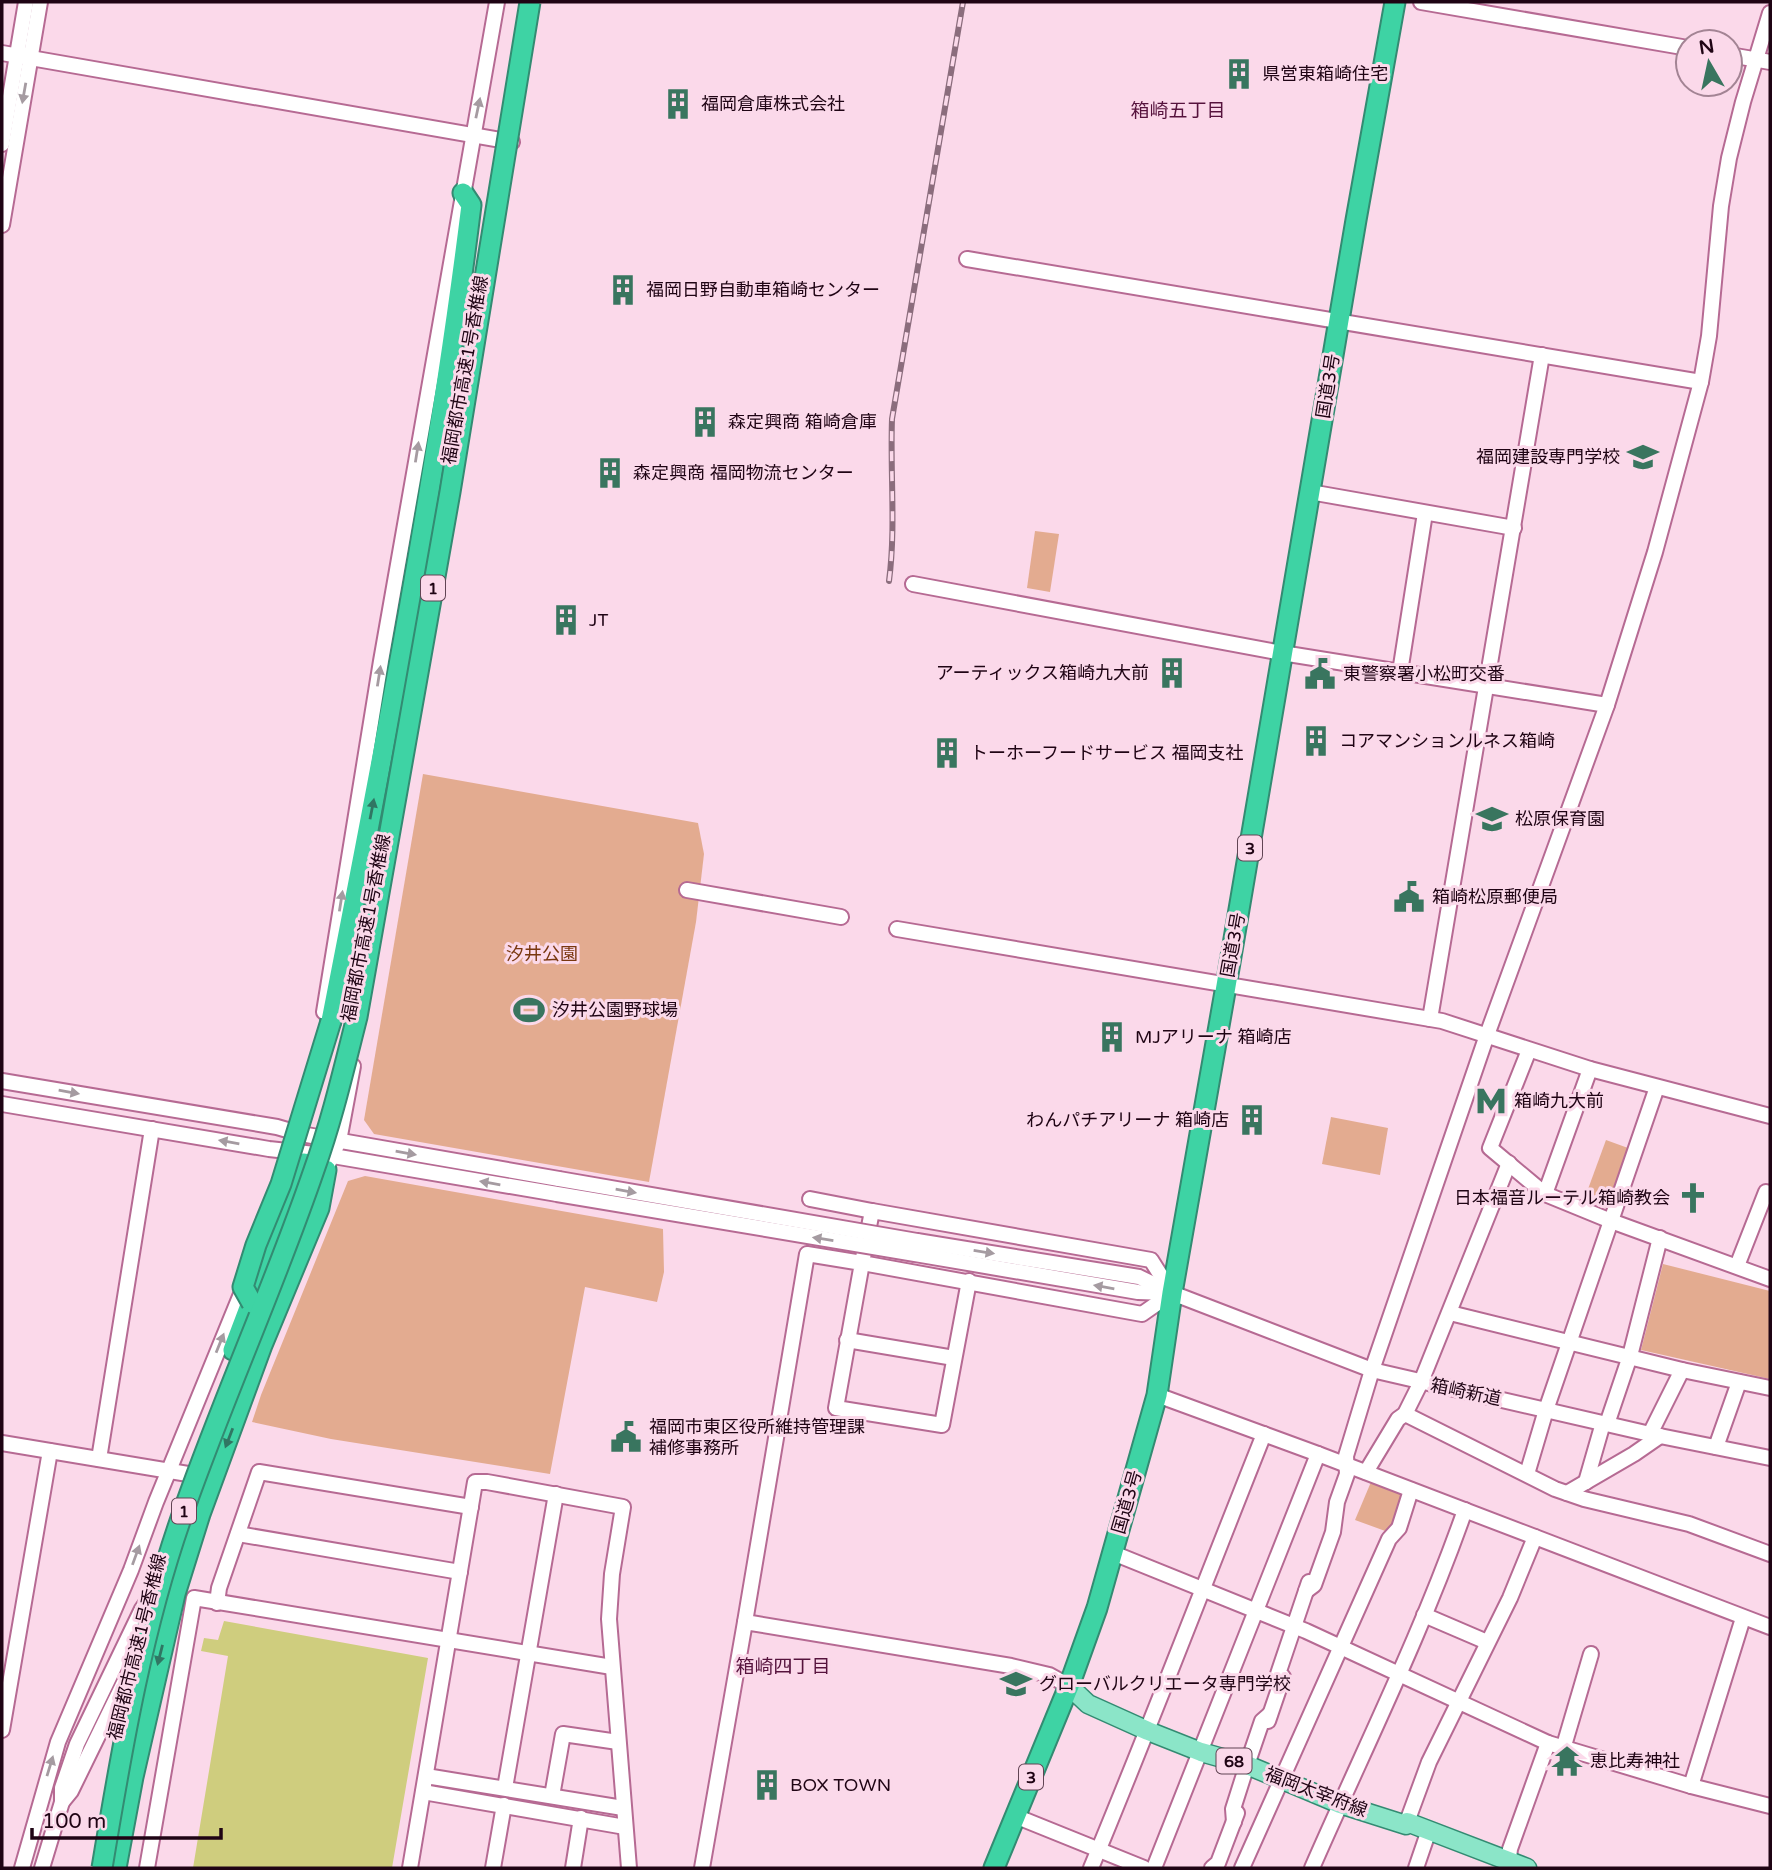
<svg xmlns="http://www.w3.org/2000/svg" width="1772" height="1870" viewBox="0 0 1772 1870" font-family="'Varela Round','Noto Sans JP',sans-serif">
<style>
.green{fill:#e3ab90}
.water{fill:#cfcd7e}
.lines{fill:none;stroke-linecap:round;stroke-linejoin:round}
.minor-casing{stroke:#b66a93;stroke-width:18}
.major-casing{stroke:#338b72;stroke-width:21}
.highway-casing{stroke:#338b72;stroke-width:23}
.minor{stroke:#fff;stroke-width:14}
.major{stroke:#8be5c8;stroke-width:18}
.highway{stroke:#3ed3a4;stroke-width:19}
.rail-casing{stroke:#8b6d7d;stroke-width:6}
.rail{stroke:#fbd9ea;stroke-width:3.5;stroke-dasharray:10;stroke-linecap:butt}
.minor-bridge-casing{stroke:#b66a93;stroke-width:18;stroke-linecap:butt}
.highway-bridge-casing{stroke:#338b72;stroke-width:23;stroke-linecap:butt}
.minor-bridge{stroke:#fff;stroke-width:14}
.highway-bridge{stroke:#3ed3a4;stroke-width:19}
.oneway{fill:#a59ba1}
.oneway2{fill:#307663}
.labels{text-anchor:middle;stroke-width:6;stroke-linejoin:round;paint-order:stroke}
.shield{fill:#fbd9ea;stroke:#614454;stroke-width:2}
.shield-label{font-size:16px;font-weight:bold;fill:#1f0414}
.poi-label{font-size:18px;fill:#1f0414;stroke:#fbd9ea;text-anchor:start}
.street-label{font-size:18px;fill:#1f0414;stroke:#fbd9ea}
.park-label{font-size:18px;fill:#79370f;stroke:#fbd9ea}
.neighbourhood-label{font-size:19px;fill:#56133d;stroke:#fbd9ea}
</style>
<rect width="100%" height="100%" fill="#fbd9ea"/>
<g class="green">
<polygon points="1035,531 1059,534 1050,592 1027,588"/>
<polygon points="423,774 698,823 704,854 696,922 649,1182 374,1134 364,1120"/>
<polygon points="1331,1117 1388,1128 1380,1175 1322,1164"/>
<polygon points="1606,1140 1628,1148 1606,1208 1584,1200"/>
<polygon points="365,1176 663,1229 664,1272 657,1302 585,1287 550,1474 331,1439 252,1422 261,1395 348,1181"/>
<polygon points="1663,1264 1770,1291 1770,1379 1641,1350"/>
<polygon points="1371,1482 1406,1495 1388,1532 1355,1520"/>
</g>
<polygon class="water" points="224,1621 428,1658 392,1868 193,1868 228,1656 201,1651 204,1638 218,1640"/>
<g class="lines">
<defs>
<g id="minor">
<polyline points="1421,2 1688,48"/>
<polyline points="2,53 512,142"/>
<polyline points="1730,55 1770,62"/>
<polyline points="2,144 26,2"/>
<polyline points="2,225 40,2"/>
<polyline points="967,259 1701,382"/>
<polyline points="1310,492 1514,528"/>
<polyline points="913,584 1282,653 1607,705"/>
<polyline points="1400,672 1425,513"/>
<polyline points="687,890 841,917"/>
<polyline points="897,929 1442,1021 1590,1069 1770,1116"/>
<polyline points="324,1012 381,661 497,2"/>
<polyline points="1430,1019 1542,355"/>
<polyline points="1529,1050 1490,1148 1545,1194 1611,1221 1770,1279"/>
<polyline points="2,1081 277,1127 301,1134 559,1179"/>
<polyline points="2,1104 269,1149 333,1156 557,1194"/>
<polyline points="322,1177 339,1141 353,1066"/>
<polyline points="1545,1194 1590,1069"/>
<polyline points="810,1199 872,1211"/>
<polygon points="872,1211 1151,1260 1172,1293 1142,1314 862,1263"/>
<polyline points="917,1241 1139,1277 1172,1293 1372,1370 1650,1434 1770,1458"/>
<polyline points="915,1254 1138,1292 1167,1293"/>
<polyline points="1737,1266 1766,1192"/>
<polyline points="1450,1313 1682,1370 1770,1388"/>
<polyline points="847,1340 954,1358"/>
<polyline points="1157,1395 1318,1454 1770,1627"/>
<polyline points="1405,1414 1555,1489 1584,1499 1689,1524 1770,1554"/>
<polyline points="1607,1424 1630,1356 1660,1238"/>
<polyline points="1650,1434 1682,1370"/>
<polyline points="2,1443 194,1475"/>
<polyline points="1716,1447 1739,1382"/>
<polyline points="99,1459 152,1129"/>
<polyline points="1366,1472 1398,1419 1405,1414 1421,1382 1509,1163"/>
<polyline points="1527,1474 1546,1410 1657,1087"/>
<polyline points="1586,1482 1603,1423"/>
<polyline points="1567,1493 1634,1454 1660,1436"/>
<polyline points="238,1534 460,1572"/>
<polyline points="1113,1553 1306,1631 1548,1743 1691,1786 1770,1806"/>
<polyline points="1306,1591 1314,1585 1333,1532 1337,1502 1347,1474 1346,1456 1372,1370 1487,1035 1607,705 1655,552 1701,382 1709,336 1721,206 1729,158 1743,102 1770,13"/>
<polyline points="217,1603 219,1588 259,1472 471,1507"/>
<polyline points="1424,1615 1487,1642"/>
<polyline points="745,1622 807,1254 862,1263 836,1408 942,1425 969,1281"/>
<polyline points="1280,1683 1278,1674 1309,1582"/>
<polyline points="1268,1721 1283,1677"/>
<polyline points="2,1730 50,1451"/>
<polyline points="1563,1749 1591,1654"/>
<polyline points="426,1776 623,1808"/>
<polyline points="1691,1786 1743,1618"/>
<polyline points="505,1788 556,1494"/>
<polyline points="423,1792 625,1827"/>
<polyline points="552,1796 563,1734 618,1742"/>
<polyline points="62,1802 71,1791 135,1660"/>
<polyline points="1015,1816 1144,1868"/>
<polyline points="1234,1822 1233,1809 1247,1765 1262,1721 1270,1714"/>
<polyline points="1407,1822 1429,1762 1510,1598 1535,1537"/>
<polyline points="22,1868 58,1742 131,1570 156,1502 246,1282"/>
<polyline points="42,1868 62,1802 62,1788 77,1744 142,1609 155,1590"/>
<polyline points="147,1868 194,1598 612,1667"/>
<polyline points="410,1868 475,1482 487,1482 623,1507 612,1574 609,1619 629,1868"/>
<polyline points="493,1868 504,1805"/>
<polyline points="573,1868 581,1818"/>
<polyline points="702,1868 745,1622 1011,1666 1049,1675 1069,1686"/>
<path d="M 1091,1868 C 1151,1724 1206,1579 1264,1434"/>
<polyline points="1154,1868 1318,1454"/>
<polyline points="1212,1868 1218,1863 1237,1813"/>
<polyline points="1242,1868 1389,1539 1399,1528 1411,1490"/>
<path d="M 1312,1868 C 1364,1749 1422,1633 1465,1510"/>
<polyline points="1416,1868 1429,1830"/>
<polyline points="1508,1868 1510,1849 1548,1743"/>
</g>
<polyline id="major" points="1069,1686 1088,1704 1148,1731 1201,1752 1247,1765 1340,1804 1406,1825 1407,1822 1527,1868"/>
<g id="highway">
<path d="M 331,1021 C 384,750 437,479 471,205 L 463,193"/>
<polyline points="233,1350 304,1163"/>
<polyline points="116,1868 133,1777 175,1594 200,1514 262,1345 319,1208 326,1170"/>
<polyline points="994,1868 1069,1686 1097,1608 1157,1395 1172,1293 1226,986 1356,220 1395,2"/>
</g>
</defs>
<use href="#minor" class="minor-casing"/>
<use href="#major" class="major-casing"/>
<use href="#highway" class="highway-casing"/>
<use href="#minor" class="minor"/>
<use href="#major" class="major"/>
<use href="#highway" class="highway"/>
<defs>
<path id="rail" d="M 889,581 C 896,528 890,473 892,419 L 963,2"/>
</defs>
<use href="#rail" class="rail-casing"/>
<use href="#rail" class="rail"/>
<defs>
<g id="minor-bridge">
<polyline points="559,1179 917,1241"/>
<polyline points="557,1194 915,1254"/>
</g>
<g id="highway-bridge">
<polyline points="252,1303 243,1287 256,1245 281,1184 331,1021"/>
<path d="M 102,1868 C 122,1747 143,1623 185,1507 C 225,1394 275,1284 314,1170 C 332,1120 344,1068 357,1017 L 450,492 L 530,2"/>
</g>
</defs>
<use href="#minor-bridge" class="minor-bridge-casing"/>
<use href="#highway-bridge" class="highway-bridge-casing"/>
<use href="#minor-bridge" class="minor-bridge"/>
<use href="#highway-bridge" class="highway-bridge"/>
</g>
<defs><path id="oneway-solid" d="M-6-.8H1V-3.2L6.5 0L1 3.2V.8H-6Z" transform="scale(1.75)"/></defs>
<g class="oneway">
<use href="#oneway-solid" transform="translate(24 93) rotate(100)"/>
<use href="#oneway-solid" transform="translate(478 108) rotate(-78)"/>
<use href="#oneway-solid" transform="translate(417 452) rotate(-81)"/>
<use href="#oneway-solid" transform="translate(379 676) rotate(-81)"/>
<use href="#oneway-solid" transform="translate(341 901) rotate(-81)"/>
<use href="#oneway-solid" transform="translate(69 1092) rotate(10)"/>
<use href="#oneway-solid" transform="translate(229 1142) rotate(-170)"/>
<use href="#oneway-solid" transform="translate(406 1153) rotate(10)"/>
<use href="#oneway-solid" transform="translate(490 1183) rotate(-170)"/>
<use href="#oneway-solid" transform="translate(626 1191) rotate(10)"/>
<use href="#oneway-solid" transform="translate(823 1239) rotate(-171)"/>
<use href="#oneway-solid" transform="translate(984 1252) rotate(9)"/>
<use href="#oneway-solid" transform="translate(1104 1287) rotate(-170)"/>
<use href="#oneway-solid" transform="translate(220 1343) rotate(-68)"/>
<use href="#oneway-solid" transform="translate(136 1555) rotate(-70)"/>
<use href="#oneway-solid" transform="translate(50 1766) rotate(-73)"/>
</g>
<g class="oneway2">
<use href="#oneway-solid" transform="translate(372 809) rotate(-79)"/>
<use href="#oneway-solid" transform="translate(229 1438) rotate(111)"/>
<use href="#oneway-solid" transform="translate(160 1655) rotate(104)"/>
</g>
<defs>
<symbol id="building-bare" viewBox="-9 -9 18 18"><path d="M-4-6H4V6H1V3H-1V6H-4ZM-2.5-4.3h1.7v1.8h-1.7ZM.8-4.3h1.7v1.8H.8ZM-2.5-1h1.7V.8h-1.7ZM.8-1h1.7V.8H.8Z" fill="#39755f" stroke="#fbd9ea" stroke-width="2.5" paint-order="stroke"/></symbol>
<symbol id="university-bare" viewBox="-9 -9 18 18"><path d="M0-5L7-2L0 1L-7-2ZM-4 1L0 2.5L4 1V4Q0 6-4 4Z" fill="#39755f" stroke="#fbd9ea" stroke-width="2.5" paint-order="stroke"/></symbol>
<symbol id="civic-bare" viewBox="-9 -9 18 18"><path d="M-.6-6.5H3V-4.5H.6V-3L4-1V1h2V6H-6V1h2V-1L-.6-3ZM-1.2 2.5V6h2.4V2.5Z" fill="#39755f" stroke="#fbd9ea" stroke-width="2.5" paint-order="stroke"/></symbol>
<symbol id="school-bare" viewBox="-9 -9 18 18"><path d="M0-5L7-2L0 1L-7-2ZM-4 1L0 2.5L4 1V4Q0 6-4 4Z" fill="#39755f" stroke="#fbd9ea" stroke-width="2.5" paint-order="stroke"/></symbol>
<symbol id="stadium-bare" viewBox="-9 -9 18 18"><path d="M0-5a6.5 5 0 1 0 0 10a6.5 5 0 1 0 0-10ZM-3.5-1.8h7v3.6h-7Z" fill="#39755f" stroke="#fbd9ea" stroke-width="2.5" paint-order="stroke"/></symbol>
<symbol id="metro-bare" viewBox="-9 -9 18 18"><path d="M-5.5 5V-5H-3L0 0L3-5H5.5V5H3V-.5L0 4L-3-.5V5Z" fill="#39755f" stroke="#fbd9ea" stroke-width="2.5" paint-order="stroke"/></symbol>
<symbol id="church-bare" viewBox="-9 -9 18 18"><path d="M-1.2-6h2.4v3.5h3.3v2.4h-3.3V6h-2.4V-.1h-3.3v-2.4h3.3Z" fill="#39755f" stroke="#fbd9ea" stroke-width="2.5" paint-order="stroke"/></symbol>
<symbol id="temple-bare" viewBox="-9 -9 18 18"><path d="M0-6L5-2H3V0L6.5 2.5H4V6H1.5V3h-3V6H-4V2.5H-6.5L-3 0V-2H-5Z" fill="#39755f" stroke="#fbd9ea" stroke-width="2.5" paint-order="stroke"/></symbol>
</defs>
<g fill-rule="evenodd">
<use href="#building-bare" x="1217" y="52" width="44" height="44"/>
<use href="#building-bare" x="656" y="82" width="44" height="44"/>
<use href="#building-bare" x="601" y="268" width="44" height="44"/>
<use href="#building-bare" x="683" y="400" width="44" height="44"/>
<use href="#university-bare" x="1621" y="435" width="44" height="44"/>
<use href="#building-bare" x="588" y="451" width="44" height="44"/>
<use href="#building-bare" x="544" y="598" width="44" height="44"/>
<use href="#building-bare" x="1150" y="651" width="44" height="44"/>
<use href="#civic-bare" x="1298" y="652" width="44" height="44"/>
<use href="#building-bare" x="1294" y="719" width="44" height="44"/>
<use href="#building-bare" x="925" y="731" width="44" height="44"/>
<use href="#school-bare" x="1470" y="797" width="44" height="44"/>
<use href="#civic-bare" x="1387" y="875" width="44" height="44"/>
<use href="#stadium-bare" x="507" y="988" width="44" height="44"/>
<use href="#building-bare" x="1090" y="1015" width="44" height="44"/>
<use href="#metro-bare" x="1469" y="1079" width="44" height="44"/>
<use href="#building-bare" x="1230" y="1098" width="44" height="44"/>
<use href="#church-bare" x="1671" y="1176" width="44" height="44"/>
<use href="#civic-bare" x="604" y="1415" width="44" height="44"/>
<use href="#university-bare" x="994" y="1662" width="44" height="44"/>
<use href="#temple-bare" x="1545" y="1739" width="44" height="44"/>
<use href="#building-bare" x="745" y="1763" width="44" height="44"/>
</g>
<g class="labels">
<g class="shield">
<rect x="421" y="575.5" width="24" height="25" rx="5"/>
<rect x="1238" y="835.5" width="24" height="25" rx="5"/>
<rect x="172" y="1498.5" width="24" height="25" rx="5"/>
<rect x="1216.5" y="1748.5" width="35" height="25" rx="5"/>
<rect x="1019" y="1764.5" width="24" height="25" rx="5"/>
</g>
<g class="shield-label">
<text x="433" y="594">1</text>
<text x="1250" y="854">3</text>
<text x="184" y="1517">1</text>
<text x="1234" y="1767">68</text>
<text x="1031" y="1783">3</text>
</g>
<g class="poi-label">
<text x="1262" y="80">県営東箱崎住宅</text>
<text x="701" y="110">福岡倉庫株式会社</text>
<text x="646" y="296">福岡日野自動車箱崎センター</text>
<text x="728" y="428">森定興商 箱崎倉庫</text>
<text x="1620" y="463" text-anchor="end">福岡建設専門学校</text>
<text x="633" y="479">森定興商 福岡物流センター</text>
<text x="589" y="626">JT</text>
<text x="1149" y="679" text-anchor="end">アーティックス箱崎九大前</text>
<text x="1343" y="680">東警察署小松町交番</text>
<text x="1339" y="747">コアマンションルネス箱崎</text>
<text x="970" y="759">トーホーフードサービス 福岡支社</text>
<text x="1515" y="825">松原保育園</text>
<text x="1432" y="903">箱崎松原郵便局</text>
<text x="552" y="1016">汐井公園野球場</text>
<text x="1135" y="1043">MJアリーナ 箱崎店</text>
<text x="1514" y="1107">箱崎九大前</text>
<text x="1229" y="1126" text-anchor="end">わんパチアリーナ 箱崎店</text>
<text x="1670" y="1204" text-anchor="end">日本福音ルーテル箱崎教会</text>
<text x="649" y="1433">福岡市東区役所維持管理課<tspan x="649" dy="21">補修事務所</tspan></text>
<text x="1039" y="1690">グローバルクリエータ専門学校</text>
<text x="1590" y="1767">恵比寿神社</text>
<text x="790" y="1791">BOX TOWN</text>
</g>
<g class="street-label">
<text transform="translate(465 370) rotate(-80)" y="6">福岡都市高速1号香椎線</text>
<text transform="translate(1328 386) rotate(-81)" y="6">国道3号</text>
<text transform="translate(366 928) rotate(-79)" y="6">福岡都市高速1号香椎線</text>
<text transform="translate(1233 945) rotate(-80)" y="6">国道3号</text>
<text transform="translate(1466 1392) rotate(12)" y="6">箱崎新道</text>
<text transform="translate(1127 1502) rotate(-74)" y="6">国道3号</text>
<text transform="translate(137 1647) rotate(-76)" y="6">福岡都市高速1号香椎線</text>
<text transform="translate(1316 1792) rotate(21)" y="6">福岡太宰府線</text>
</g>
<g class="park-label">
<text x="542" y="960">汐井公園</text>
</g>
<g class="neighbourhood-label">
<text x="1178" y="117">箱崎五丁目</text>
<text x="783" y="1673">箱崎四丁目</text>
</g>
</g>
<rect width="1772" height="1870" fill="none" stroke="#1f0414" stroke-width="7"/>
<g transform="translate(1709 63) rotate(351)"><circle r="33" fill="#fbd9ea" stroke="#a38494" stroke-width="2"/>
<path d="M0-5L12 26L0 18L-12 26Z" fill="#39755f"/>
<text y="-10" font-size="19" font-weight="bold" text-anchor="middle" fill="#1f0414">N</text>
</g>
<path d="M32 1828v10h189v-10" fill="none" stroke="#1f0414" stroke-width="3.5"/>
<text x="42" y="1828" font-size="21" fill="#1f0414" stroke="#fbd9ea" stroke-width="5" paint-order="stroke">100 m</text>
</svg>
